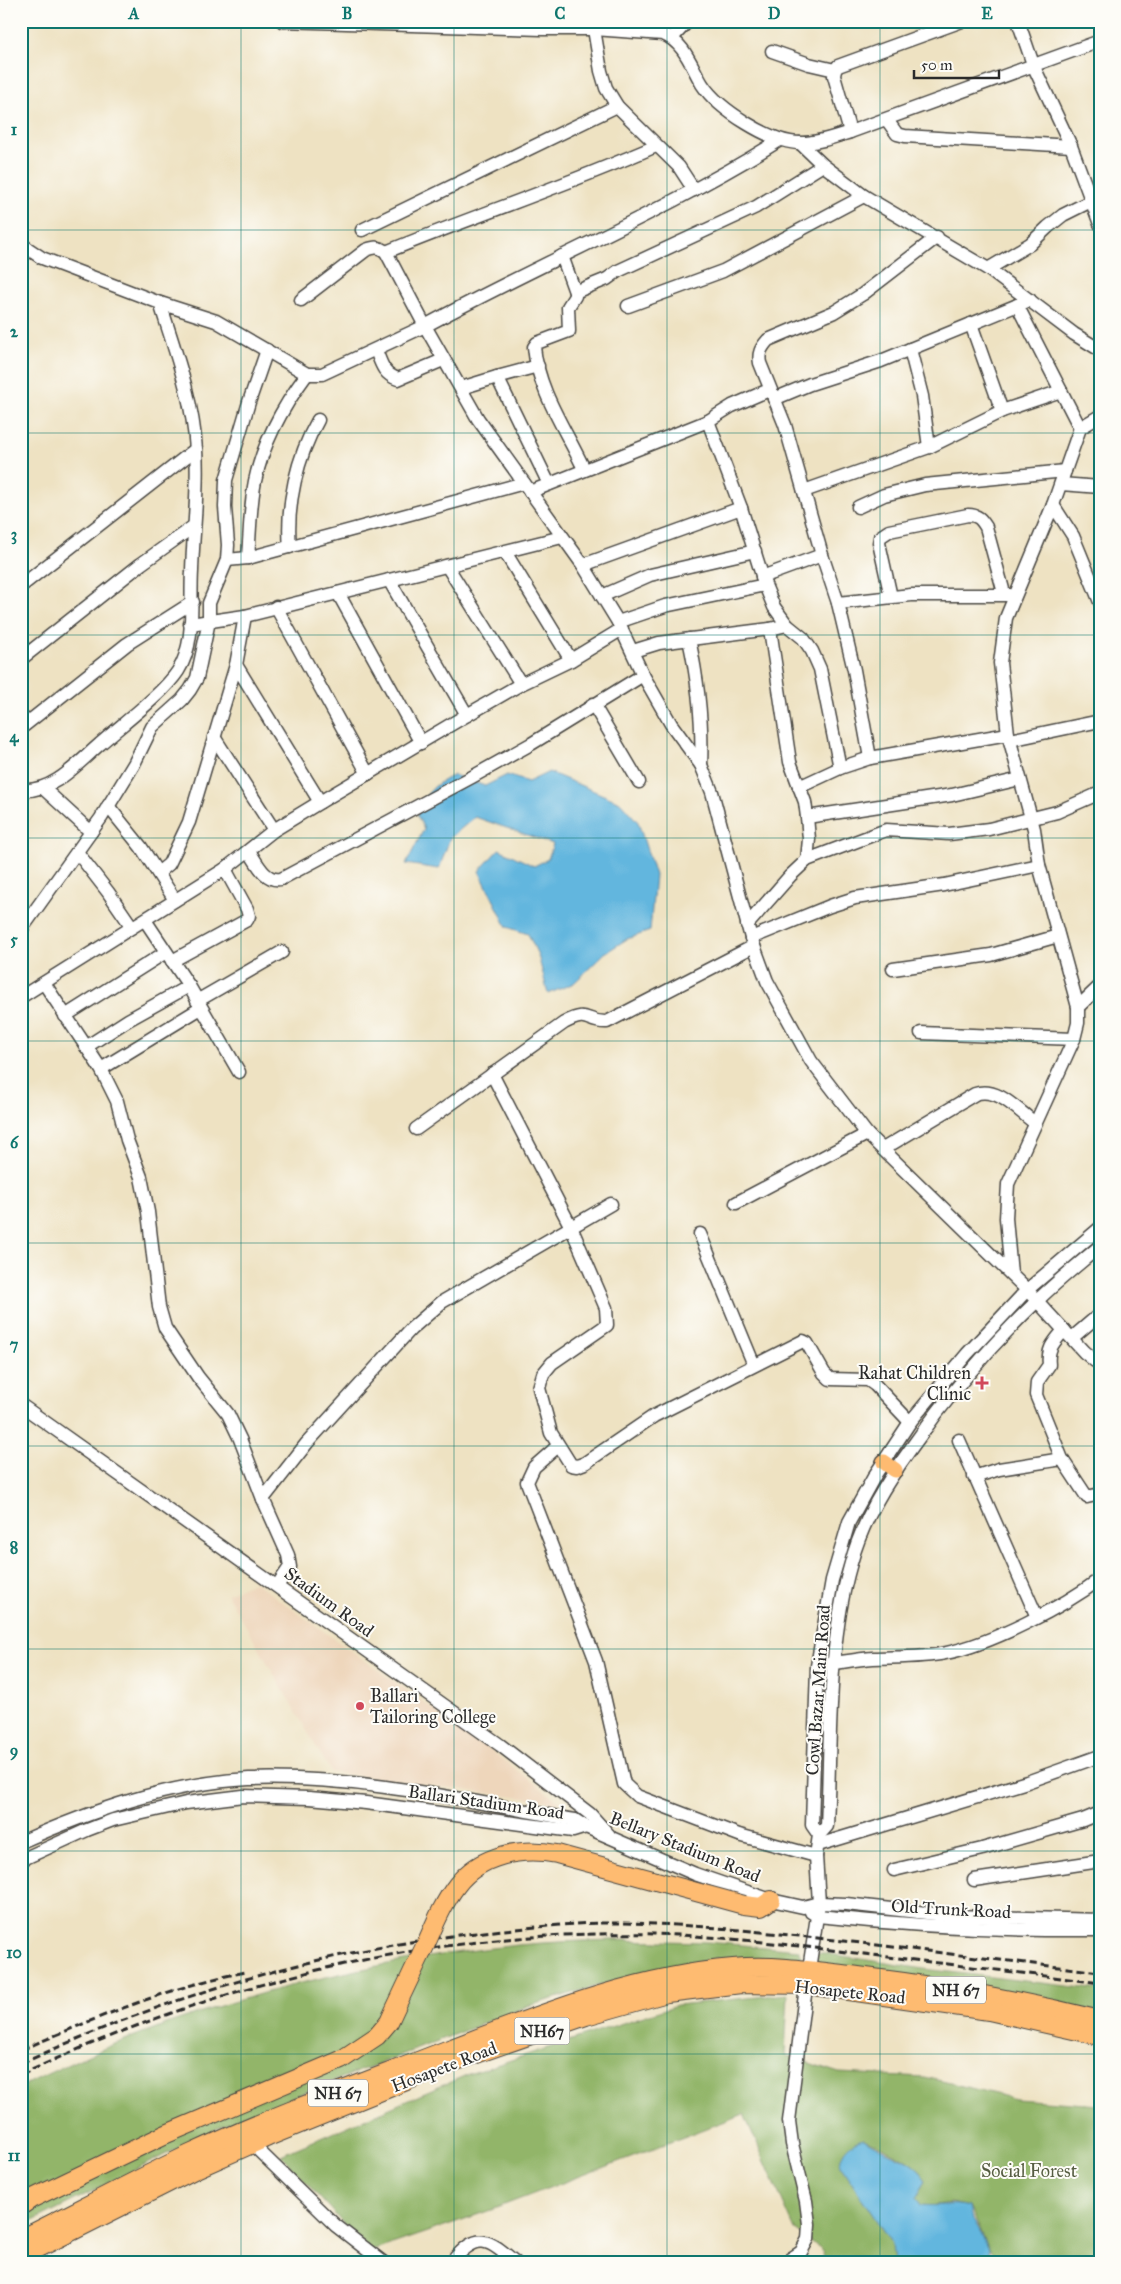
<svg xmlns="http://www.w3.org/2000/svg" width="1121" height="2284" viewBox="0 0 1121 2284" font-family="'IM FELL Great Primer',serif">
<style>
.built{fill:#eed6bb}
.forest{fill:#92b569;stroke:#5e704a}
.water{fill:#62b6de;stroke:#467084}
.lines{fill:none;stroke-linecap:round;stroke-linejoin:round}
.minor-casing{stroke:#484642;stroke-width:15}
.major-casing{stroke:#484642;stroke-width:18}
.highway-casing{stroke:#484642;stroke-width:20}
.minor{stroke:#fff;stroke-width:12}
.major{stroke:#febb71;stroke-width:15}
.highway{stroke:#febb71;stroke-width:18}
.rail{stroke:#2b2b2b;stroke-width:3;stroke-dasharray:8 4;stroke-linecap:butt}
.highway-bridge-casing{stroke:#484642;stroke-width:20;stroke-linecap:butt}
.highway-bridge{stroke:#febb71;stroke-width:18}
.grid{fill:none;stroke:#0f766e;stroke-width:1;stroke-opacity:0.55}
.poi-dot{fill:#d1495b;stroke:#fdfcf7;stroke-width:2}
.labels{text-anchor:middle;stroke-width:4;stroke-linejoin:round;paint-order:stroke}
.shield{fill:#fdfcf7;stroke:#6a6a68;stroke-width:1}
.shield-label{font-size:16px;font-weight:bold;fill:#2b2b2b}
.poi-label{font-size:18px;fill:#2b2b2b;stroke:#fdfcf7;text-anchor:end}
.street-label{font-size:18px;fill:#2b2b2b;stroke:#fdfcf7}
.park-label{font-size:18px;fill:#565d42;stroke:#fdfcf7}
.neatline{fill:none;stroke:#0f766e;stroke-width:2}
.grid-label{font-size:16px;text-anchor:middle;font-weight:bold;fill:#0f766e}
</style>
<rect width="100%" height="100%" fill="#fdfcf7"/>
<filter id="ink" filterUnits="userSpaceOnUse"><feTurbulence type="fractalNoise" baseFrequency=".02" numOctaves="2"/><feDisplacementMap in="SourceGraphic" scale="10" xChannelSelector="R" yChannelSelector="G"/><feConvolveMatrix kernelMatrix="1 2 1 2 8 2 1 2 1" color-interpolation-filters="sRGB"/></filter>
<filter id="wash" filterUnits="userSpaceOnUse"><feTurbulence type="fractalNoise" baseFrequency=".0096" numOctaves="4" result="noise"/><feDisplacementMap in="SourceGraphic" scale="20" xChannelSelector="R" yChannelSelector="G"/><feGaussianBlur stdDeviation="1.12" result="paint"/><feColorMatrix in="noise" values="0 0 0 0 0 0 0 0 0 0 0 0 0 0 0 0 0 1.4 0 .05"/><feComposite in="paint" operator="in"/></filter>
<g filter="url(#wash)">
<rect width="100%" height="100%" fill="#eee2c2"/>
<polygon class="built" points="254,1582 485,1746 561,1803 331,1772 227,1594"/>
<g class="forest">
<path d="M 613,1940 L 707,1942 L 799,1950 L 802,1956 L 795,1959 L 717,1958 L 607,1983 L 528,2006 L 238,2118 L 21,2227 L 21,2087 C 176,2008 346,1963 518,1945 C 549,1942 581,1941 613,1940 Z"/>
<polygon points="817,1952 924,1969 1100,1990 1100,2013 956,1981 817,1966"/>
<path d="M 788,1994 L 785,2055 L 839,2073 L 925,2077 L 1016,2099 L 1100,2105 L 1100,2263 L 1003,2263 L 989,2248 L 969,2207 L 951,2203 L 931,2206 L 921,2205 L 916,2198 L 926,2180 C 917,2161 883,2148 864,2139 L 840,2165 L 892,2244 L 894,2262 L 826,2263 L 823,2250 L 795,2230 L 744,2114 L 491,2210 L 369,2252 L 281,2155 L 469,2074 L 677,2005 Z"/>
</g>
<g class="water">
<path d="M 549,772 L 620,802 L 638,822 L 655,875 L 650,931 L 627,939 L 605,953 L 574,983 L 548,994 L 538,955 L 528,934 L 507,927 L 479,871 L 499,849 L 534,866 L 548,859 L 553,844 L 475,817 L 450,838 L 439,869 L 406,864 L 424,829 L 417,815 C 424,794 434,784 454,775 L 485,786 L 507,775 L 528,782 Z"/>
<path d="M 864,2139 C 883,2153 915,2158 926,2180 L 916,2197 L 921,2205 C 938,2207 952,2202 969,2207 L 971,2216 L 989,2248 L 992,2263 L 894,2263 L 892,2244 L 840,2165 C 841,2150 850,2142 864,2139 Z"/>
</g>
</g>
<g filter="url(#ink)">
<g class="lines">
<defs>
<g id="minor">
<path d="M 282,21 L 542,29 L 594,29 L 663,34 C 685,43 691,66 702,84 C 718,109 772,144 802,143 C 818,143 834,137 850,132 L 1100,41"/>
<polyline points="1018,21 1034,67 1071,146 1100,224"/>
<polyline points="594,29 601,71 606,88 617,106 679,167 694,190"/>
<polyline points="672,38 688,21"/>
<polyline points="772,51 809,64 835,70"/>
<polyline points="887,120 897,134 905,136 1071,146"/>
<polyline points="850,132 834,76 835,70 838,66 962,21"/>
<path d="M 780,140 C 667,211 542,262 425,326 L 478,419 L 583,565 L 618,622 L 643,675 L 671,724 L 701,765 L 712,792 L 751,938 L 767,981 L 811,1061 L 867,1134 L 1027,1290 L 1084,1352 L 1095,1361 L 1100,1362"/>
<polyline points="800,143 823,165 864,196 988,269 1074,334 1100,350"/>
<polyline points="362,230 617,106"/>
<path d="M 937,237 L 863,294 L 834,312 L 768,340 C 761,348 758,353 760,363 L 785,425 L 822,555 L 838,603 L 854,670 L 870,758 L 1008,734"/>
<path d="M 21,244 L 42,258 L 160,303 L 216,321 L 307,374 L 322,374 L 425,326 L 386,252 C 378,246 375,247 366,250 L 301,300"/>
<path d="M 386,252 C 476,215 568,185 656,146"/>
<path d="M 562,256 L 575,292 L 575,296 L 568,307 L 569,331 L 537,343 L 534,347 C 538,391 566,430 584,469"/>
<polyline points="988,269 1030,244 1048,227 1063,215 1091,201"/>
<polyline points="575,292 607,279 618,271 756,207 823,165"/>
<polyline points="1017,305 1080,428"/>
<polyline points="628,306 723,271 864,196"/>
<polyline points="971,324 1002,411"/>
<polyline points="910,349 922,396 929,447"/>
<path d="M 376,350 C 381,363 383,374 398,379 L 443,360"/>
<polyline points="538,366 497,377 549,484"/>
<polyline points="461,388 497,377"/>
<polyline points="774,399 810,384 881,361 1030,300"/>
<polyline points="708,421 741,508"/>
<polyline points="1061,484 1100,487"/>
<polyline points="804,491 929,447 1002,411 1061,391"/>
<polyline points="530,492 708,421 732,406 769,390"/>
<polyline points="1053,505 1073,536 1100,602"/>
<polyline points="858,507 884,495 925,485 1065,471"/>
<path d="M 290,547 C 286,505 297,457 318,420"/>
<polyline points="505,552 571,660"/>
<path d="M 248,558 C 250,533 250,506 255,481 C 263,443 284,405 307,374"/>
<polyline points="227,560 248,558 524,483"/>
<polyline points="583,565 741,508 765,585 774,607 787,625 803,638 812,651 820,669 840,768"/>
<polyline points="447,566 521,684"/>
<polyline points="762,577 822,555"/>
<polyline points="389,580 467,715"/>
<polyline points="21,586 196,449"/>
<polyline points="338,593 421,743"/>
<polyline points="602,596 650,575 755,551"/>
<path d="M 891,597 L 879,543 L 880,537 L 889,531 L 968,515 C 978,515 981,519 986,527 L 1004,593"/>
<polyline points="838,603 911,595 1010,595"/>
<polyline points="276,607 368,774"/>
<polyline points="618,622 665,606 765,585"/>
<polyline points="190,624 245,616 562,537"/>
<polyline points="787,625 770,629 790,762 805,802 807,817 809,839 807,860"/>
<path d="M 689,639 C 698,681 703,722 701,765"/>
<polyline points="633,651 659,643 770,629"/>
<polyline points="21,659 141,564 194,526"/>
<polyline points="236,665 320,802"/>
<polyline points="593,704 639,782"/>
<polyline points="21,728 127,644 193,602"/>
<polyline points="214,737 274,830"/>
<polyline points="1010,740 1100,721"/>
<polyline points="799,787 840,768 870,758"/>
<polyline points="43,788 91,832"/>
<path d="M 21,790 C 53,793 78,763 100,744 C 121,725 163,694 178,671 C 196,643 190,603 192,571 C 193,531 199,491 196,450 C 193,399 175,351 160,303"/>
<polyline points="108,806 141,847 175,900"/>
<polyline points="807,817 952,795 1020,779"/>
<path d="M 249,851 C 257,863 265,882 281,879 L 472,777 L 531,744 L 643,675"/>
<polyline points="77,852 108,892 132,927"/>
<polyline points="158,873 169,864 189,822 236,665 245,616"/>
<polyline points="145,920 189,986 239,1072"/>
<polyline points="747,925 790,876 807,860 886,830 949,834 989,829 1057,812 1100,793"/>
<polyline points="21,930 101,818 134,764 152,727 182,700 190,690 197,678 209,621 209,603 227,560 228,545 225,507 226,480 249,402 267,350"/>
<polyline points="751,938 830,906 855,898 944,885 1039,865"/>
<polyline points="172,961 247,920 249,916 247,909 225,869"/>
<polyline points="893,969 991,955 1058,936"/>
<polyline points="44,983 101,1069 117,1101 127,1140 141,1177 148,1212 159,1307 165,1328 198,1377 228,1414 240,1439 263,1499 288,1555 290,1567 277,1586"/>
<polyline points="21,997 225,869 274,830 320,802 467,715 521,684 571,660 622,629"/>
<polyline points="197,1001 282,952"/>
<polyline points="1078,1007 1100,986"/>
<polyline points="65,1016 166,952"/>
<polyline points="921,1033 1074,1039"/>
<polyline points="86,1047 128,1020 189,986"/>
<polyline points="101,1069 201,1008"/>
<polyline points="492,1074 571,1227 606,1308 607,1325 552,1363 543,1374 539,1388 551,1433 571,1465 577,1466 585,1463 654,1416 803,1341 807,1343 824,1373 830,1379 868,1380 875,1385 910,1422"/>
<path d="M 416,1129 L 564,1023 C 590,1009 585,1023 607,1022 L 754,946"/>
<path d="M 883,1149 L 975,1094 C 998,1086 1018,1111 1035,1123"/>
<polyline points="736,1203 867,1134"/>
<polyline points="700,1234 754,1365"/>
<polyline points="1011,1274 1006,1218 1008,1184 1074,1039 1078,1023 1078,1007 1039,865 1034,829 1008,734 1000,663 1006,618 1053,505 1080,428 1100,416"/>
<path d="M 1064,1330 C 1054,1342 1047,1348 1049,1365 L 1037,1382 L 1036,1395 L 1062,1459 L 1087,1497 L 1100,1494"/>
<polyline points="1072,1338 1100,1314"/>
<polyline points="21,1405 500,1745 590,1814 609,1835"/>
<polyline points="959,1440 1037,1617"/>
<polyline points="558,1446 534,1467 527,1482 596,1661 624,1784 637,1796 739,1835 816,1856"/>
<polyline points="974,1477 999,1469 1062,1459"/>
<polyline points="263,1499 307,1443 411,1329 442,1302 611,1204"/>
<path d="M 828,1664 C 843,1662 858,1659 873,1658 C 897,1657 922,1658 946,1653 C 991,1644 1063,1607 1100,1579"/>
<path d="M 819,1835 L 827,1826 C 831,1740 827,1646 851,1563 C 863,1519 886,1483 912,1447 C 949,1394 991,1345 1037,1301 C 1057,1281 1079,1264 1100,1246"/>
<path d="M 21,1842 C 93,1810 170,1783 249,1779 C 358,1775 468,1801 575,1820 L 586,1827 L 695,1874 L 771,1900 L 803,1907 L 819,1903 L 846,1904 L 954,1916 L 1100,1920"/>
<polyline points="818,1845 1027,1782 1100,1756"/>
<polyline points="21,1860 87,1830 113,1820 186,1803 243,1796 309,1798 366,1803 573,1831 586,1827"/>
<polyline points="894,1870 982,1849 1083,1820 1100,1813"/>
<polyline points="974,1880 1100,1861"/>
<path d="M 811,1912 L 818,1916 C 912,1926 1005,1931 1100,1930"/>
<polyline points="252,2144 335,2225 384,2263"/>
<path d="M 451,2263 C 478,2230 488,2239 516,2263"/>
<polyline points="784,2263 801,2252 808,2239 809,2224 806,2201 792,2144 789,2121 804,2002 819,1903 816,1856 819,1835 812,1825 817,1666 832,1580 849,1522 875,1475 910,1422 967,1354 1027,1290 1100,1228"/>
</g>
<polyline id="major" points="884,1462 895,1470"/>
<g id="highway">
<polyline points="744,1905 761,1907 771,1900"/>
<path d="M 21,2239 C 77,2211 133,2181 190,2154 C 274,2115 362,2083 449,2049 C 541,2014 634,1976 733,1968 C 775,1964 817,1971 858,1976 C 940,1986 1020,2000 1100,2020"/>
<polyline points="21,2257 198,2168 268,2137 456,2061 586,2016 667,1993 741,1984 807,1985 989,2011 1100,2036"/>
</g>
</defs>
<use href="#minor" class="minor-casing"/>
<use href="#major" class="major-casing"/>
<use href="#highway" class="highway-casing"/>
<use href="#minor" class="minor"/>
<use href="#major" class="major"/>
<use href="#highway" class="highway"/>
<g class="rail">
<path d="M 21,2050 C 94,2019 168,1987 245,1972"/>
<path d="M 21,2064 C 174,1992 336,1946 504,1930 C 539,1927 574,1923 609,1923 C 691,1923 772,1933 852,1942 C 935,1952 1017,1962 1100,1972"/>
<path d="M 21,2075 C 220,1981 433,1929 654,1934 C 718,1936 783,1944 847,1952 C 931,1962 1015,1972 1100,1983"/>
</g>
<defs>
<path id="highway-bridge" d="M 21,2206 L 31,2199 L 164,2135 L 341,2060 L 377,2036 L 389,2022 C 401,1996 413,1971 425,1946 C 434,1926 443,1903 457,1885 C 480,1855 521,1847 557,1854 L 744,1905"/>
</defs>
<use href="#highway-bridge" class="highway-bridge-casing"/>
<use href="#highway-bridge" class="highway-bridge"/>
</g>
</g>
<path class="grid" d="M 241,21 L 241,2263M 454,21 L 454,2263M 667,21 L 667,2263M 880,21 L 880,2263M 21,230 L 1100,230M 21,433 L 1100,433M 21,635 L 1100,635M 21,838 L 1100,838M 21,1041 L 1100,1041M 21,1243 L 1100,1243M 21,1446 L 1100,1446M 21,1649 L 1100,1649M 21,1851 L 1100,1851M 21,2054 L 1100,2054"/>
<g class="poi-dot">
<path d="M979.5 1375.5h5v5h5v5h-5v5h-5v-5h-5v-5h5z"/>
<circle cx="360" cy="1706" r="5"/>
</g>
<g class="labels">
<g class="shield">
<rect x="926" y="1976.5" width="60" height="27" rx="4"/>
<rect x="514.5" y="2017.5" width="55" height="27" rx="4"/>
<rect x="308" y="2079.5" width="60" height="27" rx="4"/>
</g>
<g class="shield-label">
<text x="956" y="1996">NH 67</text>
<text x="542" y="2037">NH67</text>
<text x="338" y="2099">NH 67</text>
</g>
<g class="poi-label">
<text x="971" y="1379">Rahat Children<tspan x="971" dy="21">Clinic</tspan></text>
<text x="370" y="1702" text-anchor="start">Ballari<tspan x="370" dy="21">Tailoring College</tspan></text>
</g>
<g class="street-label">
<text transform="translate(329 1602) rotate(36)" y="6">Stadium Road</text>
<text transform="translate(818 1690) rotate(-86)" y="6">Cowl Bazar Main Road</text>
<text transform="translate(486 1802) rotate(8)" y="6">Ballari Stadium Road</text>
<text transform="translate(685 1847) rotate(22)" y="6">Bellary Stadium Road</text>
<text transform="translate(951 1909) rotate(3)" y="6">Old Trunk Road</text>
<text transform="translate(850 1992) rotate(6)" y="6">Hosapete Road</text>
<text transform="translate(444 2067) rotate(-21)" y="6">Hosapete Road</text>
</g>
<g class="park-label">
<text x="1029" y="2177">Social Forest</text>
</g>
</g>
<rect width="1121" height="2284" fill="none" stroke="#fdfcf7" stroke-width="55"/>
<path d="M914 70v8h85v-8" fill="none" stroke="#2b2b2b" stroke-width="2.5"/>
<text x="921" y="70" font-size="15" fill="#2b2b2b" stroke="#fdfcf7" stroke-width="4" paint-order="stroke">50 m</text>
<rect x="28" y="28" width="1066" height="2228" class="neatline"/>
<g class="grid-label">
<text x="134" y="19">A</text>
<text x="347" y="19">B</text>
<text x="560" y="19">C</text>
<text x="774" y="19">D</text>
<text x="987" y="19">E</text>
<text x="14" y="135">1</text>
<text x="14" y="337">2</text>
<text x="14" y="540">3</text>
<text x="14" y="742">4</text>
<text x="14" y="945">5</text>
<text x="14" y="1148">6</text>
<text x="14" y="1350">7</text>
<text x="14" y="1553">8</text>
<text x="14" y="1756">9</text>
<text x="14" y="1958">10</text>
<text x="14" y="2161">11</text>
</g>
</svg>
